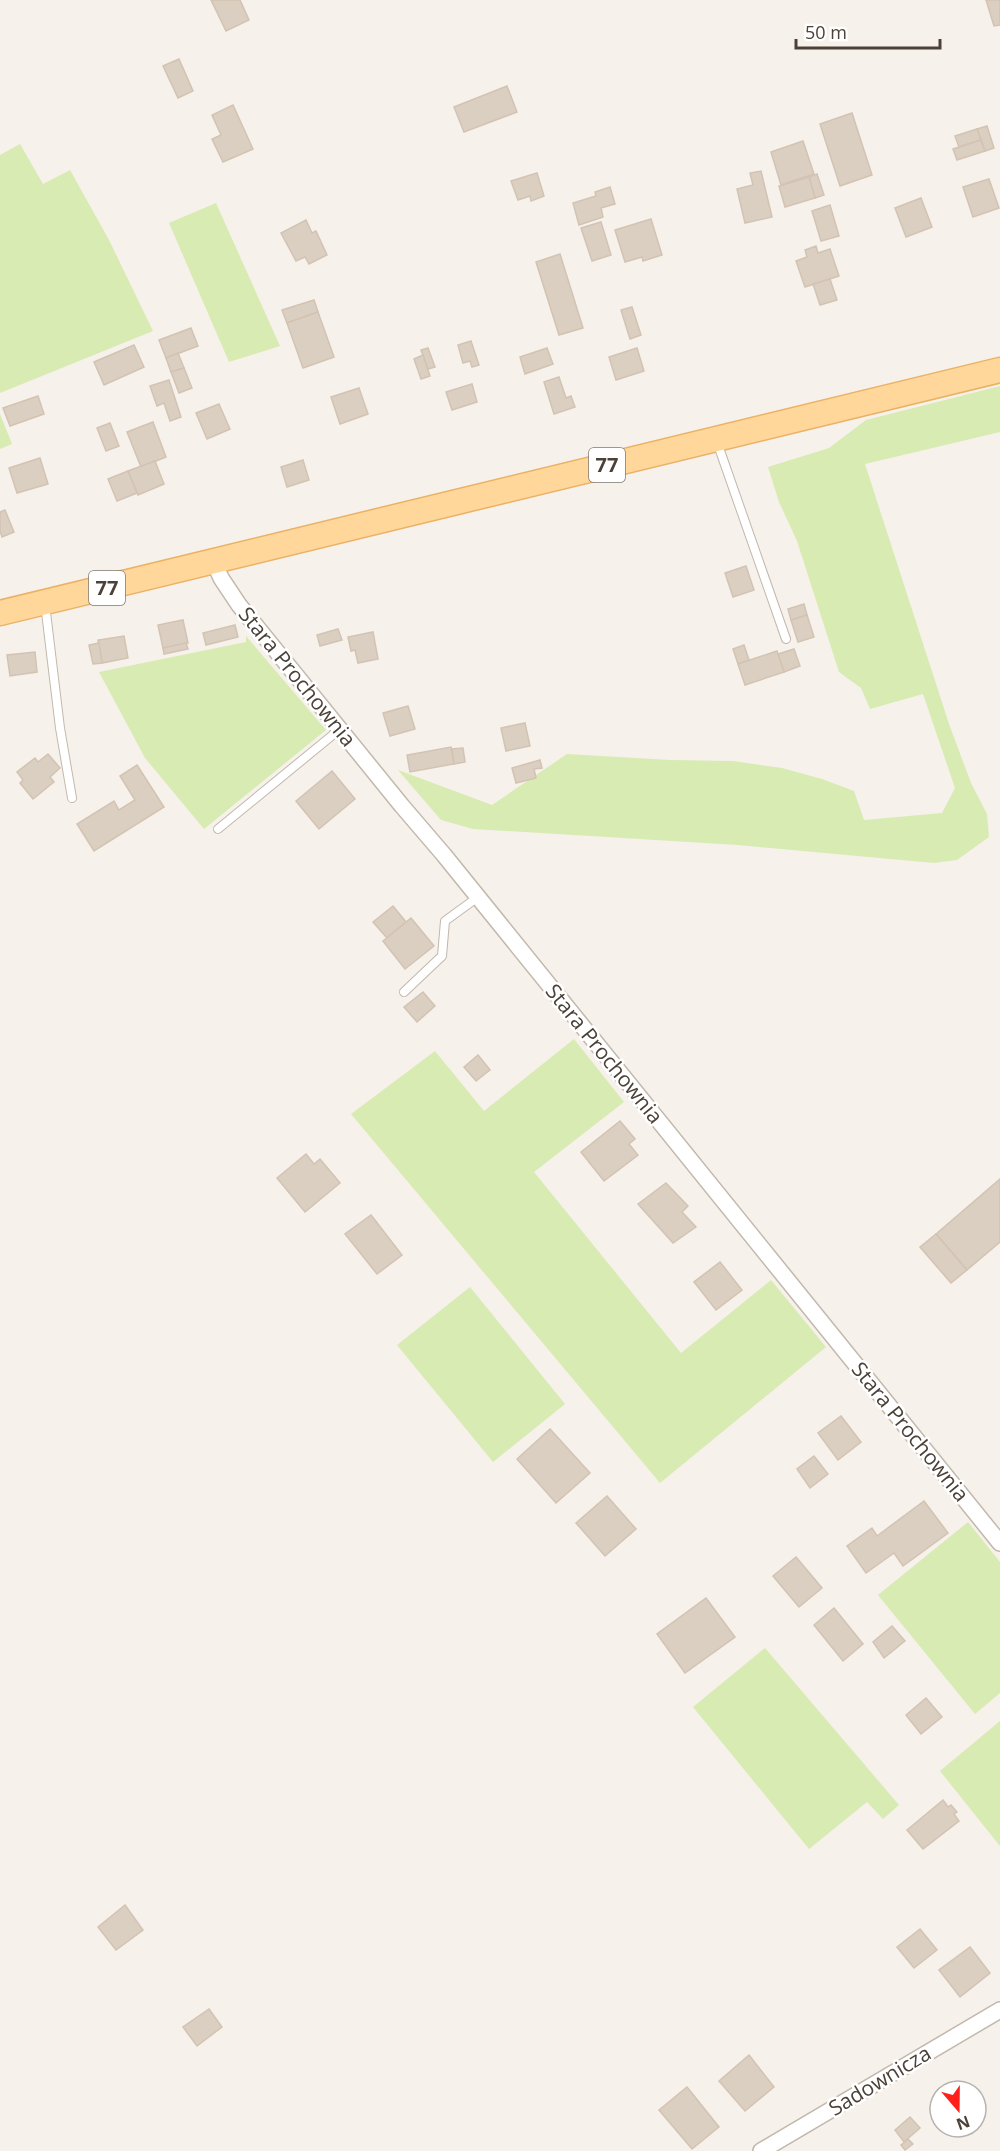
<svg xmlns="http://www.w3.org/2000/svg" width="1000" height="2151" viewBox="0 0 1000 2151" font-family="'Open Sans',sans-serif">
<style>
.green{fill:#d8ebb2}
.building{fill:#dbcfc2;stroke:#d3c3b2;stroke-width:1.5}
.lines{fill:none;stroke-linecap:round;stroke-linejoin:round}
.service-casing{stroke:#c2b8ac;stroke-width:10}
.minor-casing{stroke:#c2b8ac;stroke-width:18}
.primary-casing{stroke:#eab265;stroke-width:27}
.service{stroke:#fff;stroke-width:8}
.minor{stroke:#fff;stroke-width:15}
.primary{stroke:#ffd79b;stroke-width:24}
.labels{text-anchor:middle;stroke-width:5;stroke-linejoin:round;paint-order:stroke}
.shield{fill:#fff;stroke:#817a74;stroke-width:1.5}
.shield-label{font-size:20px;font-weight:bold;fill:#4b4138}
.street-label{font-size:21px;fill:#4b4138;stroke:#fff}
</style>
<rect width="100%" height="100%" fill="#f6f1eb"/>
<g class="green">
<polygon points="20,144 43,184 70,170 109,240 153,331 0,393 0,155"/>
<polygon points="216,203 280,346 229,362 169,223"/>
<polygon points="1000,386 1000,432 865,464 949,724 971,783 987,814 989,837 957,860 934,863 738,845 473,829 441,820 398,770 492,805 567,754 670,760 733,761 782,768 822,779 854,791 864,820 942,813 955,788 923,694 870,709 861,688 839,672 797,541 779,502 768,467 829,448 866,420"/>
<polygon points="0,414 12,444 0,449"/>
<polygon points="246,636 326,730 204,829 145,758 99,672 246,642"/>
<polygon points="574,1039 624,1102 534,1172 681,1353 771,1280 826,1347 660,1483 351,1114 435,1051 484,1111"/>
<polygon points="470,1287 565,1404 493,1462 397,1345"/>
<polygon points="968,1522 1000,1562 1000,1693 975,1714 878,1595"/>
<polygon points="765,1648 899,1805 883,1819 867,1802 809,1849 693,1707"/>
<polygon points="1000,1721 1000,1846 940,1771"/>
</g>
<g class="building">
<polygon points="211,0 240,0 249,20 226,31"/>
<polygon points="986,0 1000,0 1000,25 994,26"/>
<polygon points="179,59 193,91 178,98 163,66"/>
<polygon points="507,86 517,112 464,132 454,107"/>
<polygon points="233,105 253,149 223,162 212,139 221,135 212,115"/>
<polygon points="852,113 872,175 840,186 820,124"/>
<polygon points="987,126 994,148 985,151 977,129"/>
<polygon points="977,129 981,140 959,147 955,136"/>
<polygon points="981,140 985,151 957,160 953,149"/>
<polygon points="803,141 814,174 781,185 771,152"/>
<polygon points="761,171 772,217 745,223 737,189 753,185 750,173"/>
<polygon points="537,173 544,196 531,201 530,196 518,200 511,181"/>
<polygon points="817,174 824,195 815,198 809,177"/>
<polygon points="809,177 815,198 785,207 779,186"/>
<polygon points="989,179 999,208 973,217 963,187"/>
<polygon points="610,187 615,204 601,208 603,217 579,225 573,203 596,196 595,192"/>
<polygon points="921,198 932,227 906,237 895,208"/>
<polygon points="830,205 839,236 821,241 812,211"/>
<polygon points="651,219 662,255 643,261 642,257 625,262 615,230"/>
<polygon points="306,220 312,233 316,231 327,255 309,264 305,257 296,261 281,233"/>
<polygon points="601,222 611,255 592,261 581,228"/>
<polygon points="816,246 818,253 830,249 839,276 805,287 796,261 807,257 805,250"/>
<polygon points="560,254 583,328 559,335 536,262"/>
<polygon points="830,279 837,300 820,305 813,284"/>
<polygon points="314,300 318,312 287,323 282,310"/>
<polygon points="632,307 641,335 630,339 621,310"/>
<polygon points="318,312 334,357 303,368 287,323"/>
<polygon points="191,328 198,346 166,358 159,340"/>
<polygon points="471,341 479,365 472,367 470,361 463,363 458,345"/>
<polygon points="134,345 144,367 104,385 94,362"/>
<polygon points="428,348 435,367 428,369 421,350"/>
<polygon points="547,348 553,364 525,374 520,357"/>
<polygon points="637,348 644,371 616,380 609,357"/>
<polygon points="178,353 184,368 171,372 166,358"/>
<polygon points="423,355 430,376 421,379 414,359"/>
<polygon points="184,368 192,388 179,393 171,372"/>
<polygon points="559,377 566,398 571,396 575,407 554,414 544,382"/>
<polygon points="169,380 181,417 170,421 164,403 157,406 150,386"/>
<polygon points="472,384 477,402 452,410 446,392"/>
<polygon points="359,388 368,414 340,424 331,397"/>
<polygon points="38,396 44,414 10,426 3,408"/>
<polygon points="219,404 230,429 207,439 196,413"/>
<polygon points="153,422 166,457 141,467 127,432"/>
<polygon points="110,423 119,446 106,451 97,428"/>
<polygon points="40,458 48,484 17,493 9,468"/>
<polygon points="303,460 309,480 287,487 281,467"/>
<polygon points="155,461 164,484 138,495 128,471"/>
<polygon points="128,471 137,493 117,501 108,479"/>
<polygon points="5,510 14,532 2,537 0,531 0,512"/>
<polygon points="746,566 754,590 733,597 725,573"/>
<polygon points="804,604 807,615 791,620 788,609"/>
<polygon points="807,615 814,637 798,642 791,620"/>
<polygon points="183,620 188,643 163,648 158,625"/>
<polygon points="235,625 238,637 206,645 203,633"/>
<polygon points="338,629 342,640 320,646 317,635"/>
<polygon points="373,632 378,659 358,663 355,650 351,651 348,637"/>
<polygon points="124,636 128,658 102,663 98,640"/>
<polygon points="99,643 102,663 93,664 89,645"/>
<polygon points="186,643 188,649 164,654 163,648"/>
<polygon points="744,645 749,660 738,664 733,649"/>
<polygon points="794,649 800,666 784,672 778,654"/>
<polygon points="777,651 784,672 745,685 738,664"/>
<polygon points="35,652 37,672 10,676 7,655"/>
<polygon points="408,706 415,729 390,736 383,713"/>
<polygon points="525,723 530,746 506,751 501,728"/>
<polygon points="451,747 454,764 410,772 407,755"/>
<polygon points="463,748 465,762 454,764 452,749"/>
<polygon points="48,754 60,768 50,777 54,782 33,799 20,783 23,780 17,772 35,758 38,762"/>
<polygon points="540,760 542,768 534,769 536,778 516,783 512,768"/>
<polygon points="137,765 164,807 94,851 77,824 114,801 119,810 135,800 120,776"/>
<polygon points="332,771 355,799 319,829 296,801"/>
<polygon points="393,906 406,922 387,938 373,922"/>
<polygon points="411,918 434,946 405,969 383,941"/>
<polygon points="423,992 435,1006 417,1022 404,1007"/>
<polygon points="478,1055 490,1070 476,1081 464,1067"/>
<polygon points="620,1121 635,1139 629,1144 638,1155 604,1181 581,1152"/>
<polygon points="306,1154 314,1164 320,1159 340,1183 305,1212 277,1178"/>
<polygon points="1000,1179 1000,1242 967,1270 936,1234"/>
<polygon points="666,1183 688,1206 682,1212 696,1227 673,1243 638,1204"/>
<polygon points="371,1215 402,1255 377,1274 345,1234"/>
<polygon points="936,1234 967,1270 951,1283 920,1247"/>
<polygon points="720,1262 742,1290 716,1310 694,1282"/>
<polygon points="841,1416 861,1442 838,1460 818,1433"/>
<polygon points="550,1429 590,1473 556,1503 517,1459"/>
<polygon points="814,1456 828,1474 810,1488 797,1469"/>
<polygon points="607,1496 636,1529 605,1556 576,1523"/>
<polygon points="924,1501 948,1533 903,1566 894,1553 866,1573 847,1546 872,1528 877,1536"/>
<polygon points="796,1557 822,1588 799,1607 773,1576"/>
<polygon points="706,1598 735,1637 685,1673 657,1634"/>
<polygon points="834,1608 863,1644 843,1661 814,1625"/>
<polygon points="892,1626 905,1641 884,1658 873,1642"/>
<polygon points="926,1698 942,1717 921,1734 906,1715"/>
<polygon points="943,1800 948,1807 951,1805 957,1812 954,1814 959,1821 923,1849 907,1830"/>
<polygon points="125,1905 143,1930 116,1950 98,1927"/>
<polygon points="920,1929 937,1950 914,1968 897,1947"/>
<polygon points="970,1947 990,1973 960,1997 939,1970"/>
<polygon points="209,2009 222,2027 197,2046 183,2027"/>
<polygon points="749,2055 774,2087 745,2111 719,2081"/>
<polygon points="687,2087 719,2127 692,2149 659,2110"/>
<polygon points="910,2117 920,2128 904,2142 895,2130"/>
<polygon points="908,2139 913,2144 905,2150 901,2145"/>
</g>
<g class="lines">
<defs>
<g id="service">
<polyline points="717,442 786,639"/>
<polyline points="45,604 60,728 72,798"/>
<polyline points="218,829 340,729"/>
<polyline points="404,992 442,956 445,921 478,897"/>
</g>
<g id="minor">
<polyline points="214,562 221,578 239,605 402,806 444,855 1000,1543"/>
<polyline points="761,2151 1000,2010"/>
</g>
<polyline id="primary" points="0,613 1000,370"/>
</defs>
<use href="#service" class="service-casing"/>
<use href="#minor" class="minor-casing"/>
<use href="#primary" class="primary-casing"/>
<use href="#service" class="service"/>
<use href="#minor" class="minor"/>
<use href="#primary" class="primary"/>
</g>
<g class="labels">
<g class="shield">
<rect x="589" y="448" width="36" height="34" rx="4.5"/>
<rect x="89" y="571" width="36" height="34" rx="4.5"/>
</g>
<g class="shield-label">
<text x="607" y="472">77</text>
<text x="107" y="595">77</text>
</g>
<g class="street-label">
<text transform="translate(297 677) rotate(51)" y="7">Stara Prochownia</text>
<text transform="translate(604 1054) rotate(51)" y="7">Stara Prochownia</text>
<text transform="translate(910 1432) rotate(51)" y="7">Stara Prochownia</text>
<text transform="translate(880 2081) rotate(-31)" y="7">Sadownicza</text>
</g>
</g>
<g transform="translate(958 2109) rotate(160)"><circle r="28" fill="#ffffff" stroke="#b7b3af" stroke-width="1.5"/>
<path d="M0-4.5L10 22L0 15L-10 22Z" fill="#ff2019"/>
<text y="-9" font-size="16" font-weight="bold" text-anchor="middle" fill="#4b4138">N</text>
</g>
<path d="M796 39v9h144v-9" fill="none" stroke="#4b4138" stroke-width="3"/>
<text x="805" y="39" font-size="18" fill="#4b4138" stroke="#ffffff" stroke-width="4.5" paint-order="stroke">50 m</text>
</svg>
